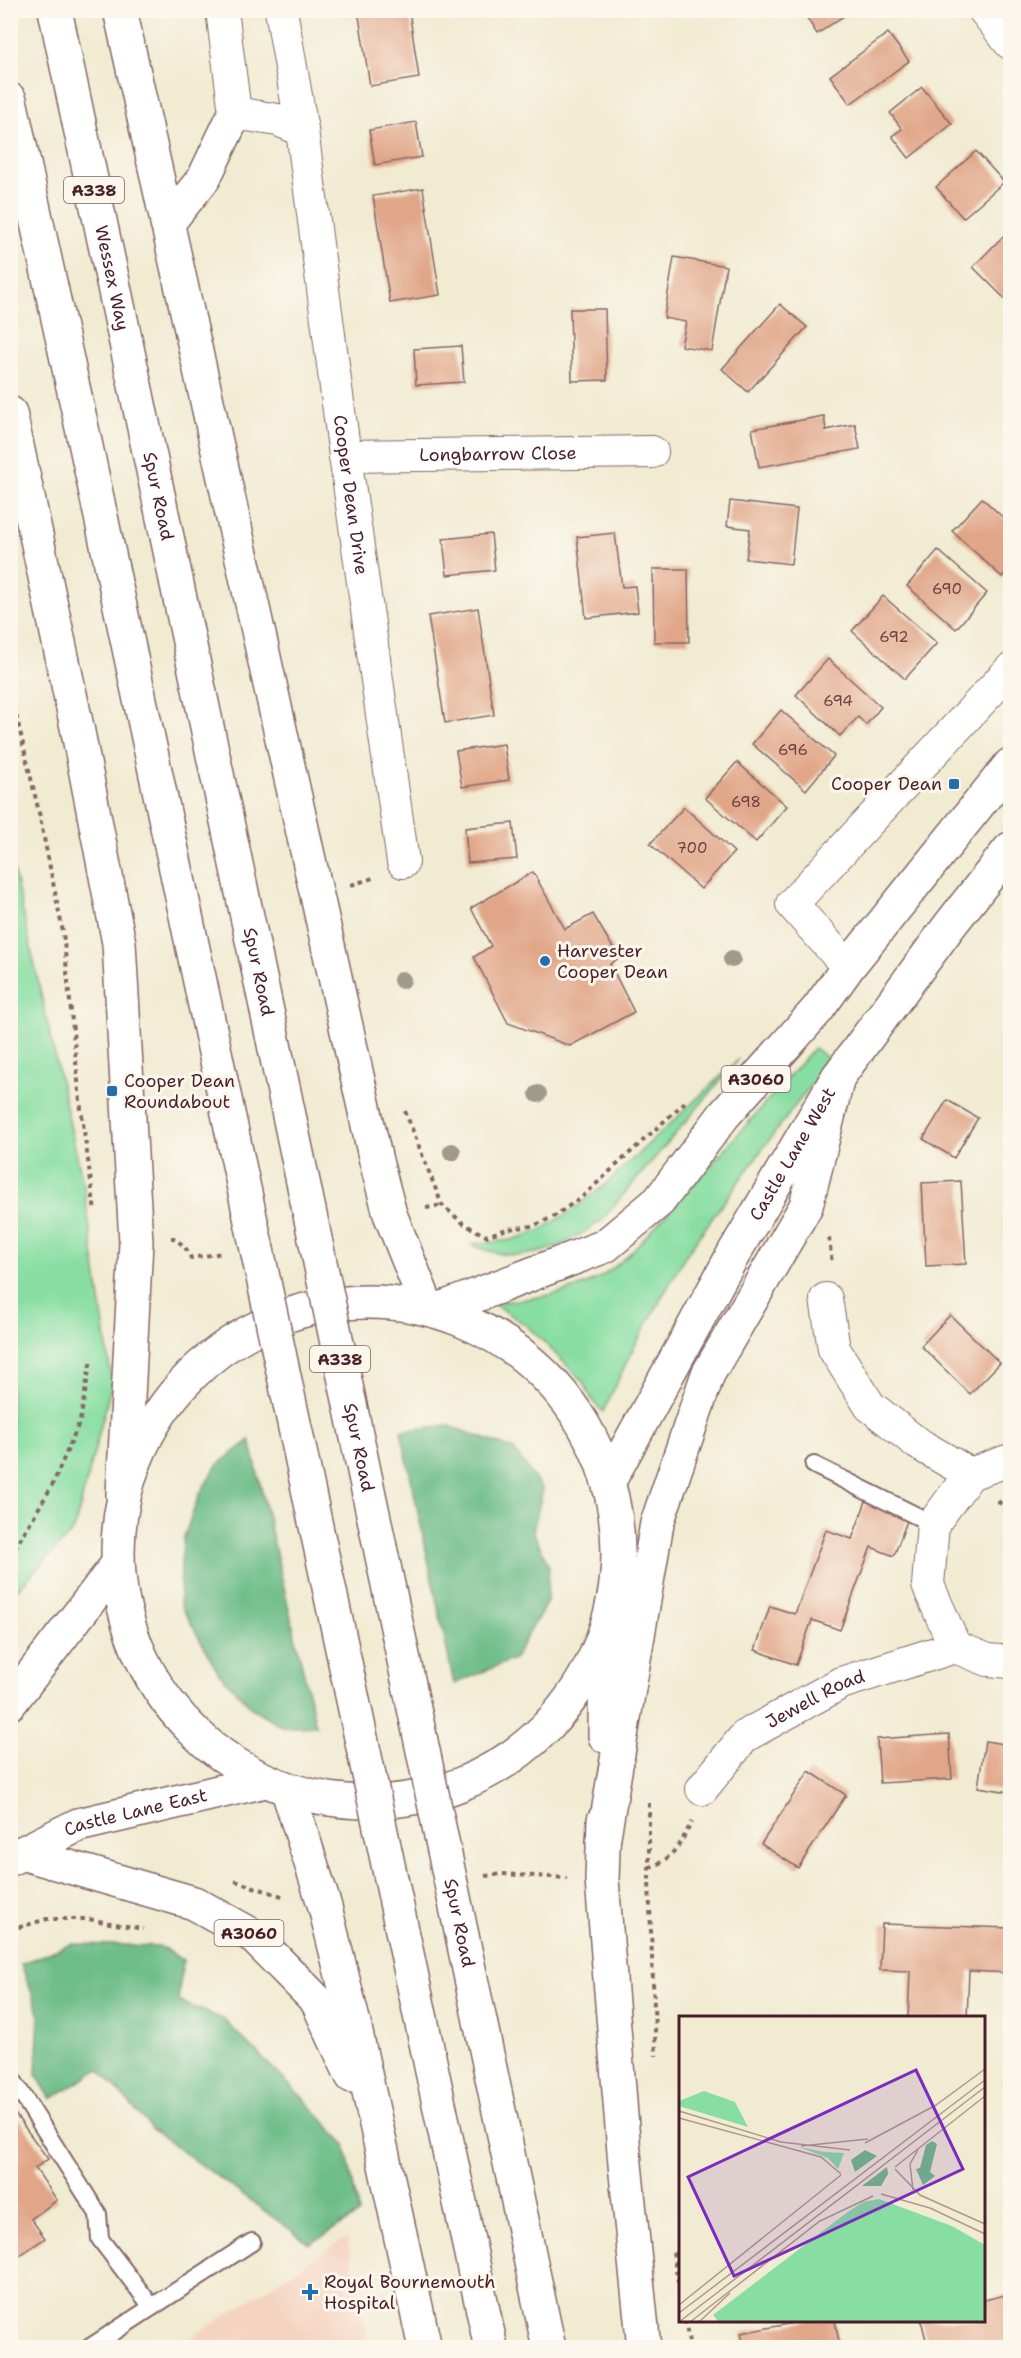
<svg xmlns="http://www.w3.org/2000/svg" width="1021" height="2358" viewBox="0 0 1021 2358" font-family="'Shantell Sans',sans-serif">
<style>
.built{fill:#f5d3c1}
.green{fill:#88dea2;stroke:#697e66;stroke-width:1.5}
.forest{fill:#6ebd88;stroke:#5c6e5a;stroke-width:1.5}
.building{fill:#e1a688}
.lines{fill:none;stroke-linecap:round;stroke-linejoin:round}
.service-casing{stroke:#846665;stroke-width:20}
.minor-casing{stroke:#846665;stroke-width:34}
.primary-casing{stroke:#846665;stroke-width:36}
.trunk-casing{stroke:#846665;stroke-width:36}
.path{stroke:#846665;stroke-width:4;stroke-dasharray:4.5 4.5;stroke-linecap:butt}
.service{stroke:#fff;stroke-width:16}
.minor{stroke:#fff;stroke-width:32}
.primary{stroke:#fff;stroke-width:33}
.trunk{stroke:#fff;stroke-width:33}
.trunk-bridge-casing{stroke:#846665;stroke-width:36;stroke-linecap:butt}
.trunk-bridge{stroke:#fff;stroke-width:33}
.tree{fill:#a09a8a}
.poi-dot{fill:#1f6fb2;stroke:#fbf7ec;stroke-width:2}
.labels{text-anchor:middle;stroke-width:6;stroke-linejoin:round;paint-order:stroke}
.number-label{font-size:15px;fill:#704142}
.shield{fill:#fbf7ec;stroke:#7f6065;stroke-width:1.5}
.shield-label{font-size:16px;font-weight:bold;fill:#4a1f2b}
.street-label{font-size:18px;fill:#4a1f2b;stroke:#fbf7ec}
.poi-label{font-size:18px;fill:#4a1f2b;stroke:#fbf7ec;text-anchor:start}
.inset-road{fill:none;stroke:#ae998f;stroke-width:1.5}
.view{fill:#7b2cbf;fill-opacity:0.15;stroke:#7b2cbf;stroke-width:3}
.inset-edge{fill:none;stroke:#4a1f2b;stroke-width:3}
</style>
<rect width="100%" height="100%" fill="#fbf7ec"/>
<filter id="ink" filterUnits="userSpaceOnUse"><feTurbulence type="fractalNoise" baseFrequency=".0167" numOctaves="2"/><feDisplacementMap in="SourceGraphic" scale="12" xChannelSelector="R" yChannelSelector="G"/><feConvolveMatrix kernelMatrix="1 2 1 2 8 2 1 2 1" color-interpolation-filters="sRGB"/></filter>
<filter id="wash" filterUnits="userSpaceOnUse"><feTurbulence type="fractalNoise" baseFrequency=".008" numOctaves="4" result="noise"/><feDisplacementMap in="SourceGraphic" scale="24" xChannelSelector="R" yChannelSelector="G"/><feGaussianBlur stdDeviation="1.35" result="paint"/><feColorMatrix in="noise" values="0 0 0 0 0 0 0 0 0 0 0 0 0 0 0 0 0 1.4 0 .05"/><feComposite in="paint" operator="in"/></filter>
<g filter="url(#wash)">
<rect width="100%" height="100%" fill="#f1ebd2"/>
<polygon class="built" points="347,2237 370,2347 177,2347"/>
<g class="green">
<polygon points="10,854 84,1188 112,1383 74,1530 11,1596"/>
<path d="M 814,1048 L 830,1060 L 763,1148 L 687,1253 L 633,1349 L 603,1412 L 591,1398 L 583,1382 L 546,1344 L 527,1326 L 493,1303 C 527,1299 564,1296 595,1280 C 622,1266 641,1240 662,1219 C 714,1163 763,1105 814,1048 Z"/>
<path d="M 739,1059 L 601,1221 C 560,1250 520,1268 471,1244 L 512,1240 L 539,1231 L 568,1213 L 605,1185 Z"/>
</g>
<g class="forest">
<polygon points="447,1425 513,1449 543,1490 533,1531 549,1566 547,1602 514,1659 454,1684 401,1431"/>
<polygon points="250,1440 316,1726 285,1728 253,1709 219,1673 180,1604 181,1561 184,1537 199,1495 217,1465"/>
<polygon points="71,1944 159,1946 183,1960 178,2001 223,2019 302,2097 345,2144 359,2214 310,2244 152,2129 99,2069 51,2099 36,2074 39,2013 21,1964"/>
</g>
<g id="blocks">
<g class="building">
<polygon points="358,10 409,10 419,78 370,86"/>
<polygon points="802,10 852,10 817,34"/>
<polygon points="888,33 909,61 850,104 830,76"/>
<polygon points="922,87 952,124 909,158 892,136 902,129 890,113"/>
<polygon points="416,122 422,157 375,165 369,130"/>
<polygon points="976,151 1004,182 963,218 936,187"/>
<polygon points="423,188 440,295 390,303 373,196"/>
<polygon points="1010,229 1010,304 973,267"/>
<polygon points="674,257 726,266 712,351 681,346 686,322 664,318"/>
<polygon points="780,304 807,327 748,392 722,369"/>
<polygon points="570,309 605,309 607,380 572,381"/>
<polygon points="461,346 464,382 416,385 414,349"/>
<polygon points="824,416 826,430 855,424 860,449 759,467 752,429"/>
<polygon points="982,498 1010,524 1010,568 1002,577 952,531"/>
<polygon points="730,501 797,509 791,564 746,559 750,529 727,526"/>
<polygon points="615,533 622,587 635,586 638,612 586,618 577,537"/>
<polygon points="491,534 495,570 447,575 443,539"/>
<polygon points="938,550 987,593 956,629 907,586"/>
<polygon points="653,569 688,569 689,642 654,642"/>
<polygon points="883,596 937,643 905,679 852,631"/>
<polygon points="478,608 494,715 445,723 428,616"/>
<polygon points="828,659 881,707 866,725 858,717 840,736 796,695"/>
<polygon points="781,710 834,756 806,790 752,744"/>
<polygon points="504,744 509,780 462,787 456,751"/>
<polygon points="737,762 787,806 756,842 705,798"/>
<polygon points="684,807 734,852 701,889 650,844"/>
<polygon points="513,823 517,859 468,863 465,828"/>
<polygon points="533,872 565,929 593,914 619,958 610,964 634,1012 570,1046 508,1023 474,957 491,946 471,908"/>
<polygon points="947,1100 978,1118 954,1158 923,1139"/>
<polygon points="961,1181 966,1264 926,1266 922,1183"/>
<polygon points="950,1315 1000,1363 970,1394 921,1346"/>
<polygon points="866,1501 908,1518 894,1556 871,1547 840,1630 812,1620 796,1665 755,1650 770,1606 795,1614 826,1530 852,1539"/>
<polygon points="949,1734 952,1779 880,1783 877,1739"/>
<polygon points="985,1741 1010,1745 1010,1792 978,1787"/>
<polygon points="809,1771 846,1795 798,1868 761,1844"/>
<polygon points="882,1924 1010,1928 1010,1973 969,1971 967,2018 908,2018 910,1971 880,1970"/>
<polygon points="10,2107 48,2159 35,2168 57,2200 31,2219 45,2238 10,2262"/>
<polygon points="1010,2294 1010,2348 928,2348 921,2320 984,2320 984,2300"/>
<polygon points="809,2320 835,2320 840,2348 744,2348 741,2333"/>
</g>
</g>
</g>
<g filter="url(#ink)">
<use href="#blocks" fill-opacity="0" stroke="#846665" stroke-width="1.5"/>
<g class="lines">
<defs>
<g id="service">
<polyline points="814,1465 933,1524"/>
<polyline points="11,2077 98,2214 100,2239 152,2307"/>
<polyline points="89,2348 252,2242"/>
</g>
<g id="minor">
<polyline points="222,10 235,113 278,120 302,130"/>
<path id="s1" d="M 281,10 L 302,130 L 345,456 L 403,862"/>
<polyline points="984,10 1010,43"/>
<path id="s2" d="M 345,456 L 652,452"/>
<polyline points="848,967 792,904 1010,670"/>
<polyline points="826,1299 834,1349 870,1406 917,1443 970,1474"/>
<polyline points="1010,1460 970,1474 933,1524 928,1585 955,1647 988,1660 1010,1662"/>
<path id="s3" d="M 702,1789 L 745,1736 L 841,1683 L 955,1647"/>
</g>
<g id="primary">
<circle cx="368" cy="1552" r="250"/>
<polyline points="438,1310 605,1246 659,1201 724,1115 818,1009 848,967 1010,765"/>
<path id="s4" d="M 609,1481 L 734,1253 L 838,1077 L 950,925 L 1010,849"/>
<polyline points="10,1703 117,1565"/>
<path id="s5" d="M 10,1859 L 78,1825 L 265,1781"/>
</g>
<g id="trunk">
<path id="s6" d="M 55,10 L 132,371"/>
<polyline points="120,10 376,1161 390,1214 427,1307"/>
<polyline points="10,100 84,437"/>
<polyline points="167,224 204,178 235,113"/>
<polyline points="10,413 77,727 119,943 136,1242 123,1494"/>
<polyline points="605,1736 606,1631"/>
<polyline points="288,1791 325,1907 355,2028 425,2348"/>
<polyline points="604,1820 602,1880 625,2164 644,2348"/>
<polyline points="603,1842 657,1523 708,1374 806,1206 838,1077"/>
<polyline points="21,1853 194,1903 252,1935 317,2001 352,2076"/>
</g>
</defs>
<use href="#service" class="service-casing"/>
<use href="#minor" class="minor-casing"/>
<use href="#primary" class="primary-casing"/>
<use href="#trunk" class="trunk-casing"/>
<g class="path">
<polyline points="10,689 38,808 63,932 80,1101 95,1212"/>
<polyline points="351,885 373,878"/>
<polyline points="405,1111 442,1205 464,1224 486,1236 507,1229 533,1226 553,1217 582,1197 685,1102"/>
<polyline points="426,1208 442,1205"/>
<polyline points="171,1238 174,1238 185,1247 191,1258 223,1253"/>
<polyline points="829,1238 832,1264"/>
<polyline points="998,1501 1010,1513"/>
<polyline points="10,1556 52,1486 80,1421 91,1359"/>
<polyline points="649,1803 649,1882 656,2056"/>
<path d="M 649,1867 C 672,1862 682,1840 692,1822"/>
<polyline points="485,1876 502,1874 567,1878"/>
<polyline points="235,1881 285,1897"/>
<polyline points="10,1930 47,1919 88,1919 143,1929"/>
<polyline points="673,2252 680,2293"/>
<polyline points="685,2320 690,2348"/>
</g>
<use href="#service" class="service"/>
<use href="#minor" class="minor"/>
<use href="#primary" class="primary"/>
<use href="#trunk" class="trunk"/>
<defs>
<g id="trunk-bridge">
<path id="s7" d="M 132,371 L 549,2348"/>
<polyline points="84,437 491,2348"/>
</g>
</defs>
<use href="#trunk-bridge" class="trunk-bridge-casing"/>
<use href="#trunk-bridge" class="trunk-bridge"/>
</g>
<g class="tree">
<circle cx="732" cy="959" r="9"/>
<circle cx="402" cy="980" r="9"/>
<circle cx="538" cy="1094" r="9"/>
<circle cx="452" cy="1152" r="9"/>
</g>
</g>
<g class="poi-dot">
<rect x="948" y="778" width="12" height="12" rx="3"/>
<circle cx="545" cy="961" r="6"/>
<rect x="106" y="1085" width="12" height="12" rx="3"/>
<path d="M307 2283h6v6h6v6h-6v6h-6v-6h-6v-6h6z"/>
</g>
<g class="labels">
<g class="number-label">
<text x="947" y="594">690</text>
<text x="894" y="642">692</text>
<text x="838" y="706">694</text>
<text x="793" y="755">696</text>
<text x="746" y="807">698</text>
<text x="692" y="853">700</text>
</g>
<g class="shield">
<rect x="64" y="177" width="60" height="26" rx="4.5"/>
<rect x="721.5" y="1066" width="69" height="26" rx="4.5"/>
<rect x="310" y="1346" width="60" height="26" rx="4.5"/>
<rect x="214.5" y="1920" width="69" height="26" rx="4.5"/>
</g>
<g class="shield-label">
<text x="94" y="196">A338</text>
<text x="756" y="1085">A3060</text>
<text x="340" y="1365">A338</text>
<text x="249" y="1939">A3060</text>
</g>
<g class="street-label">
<text dy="6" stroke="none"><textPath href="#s6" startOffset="274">Wessex Way</textPath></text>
<text dy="6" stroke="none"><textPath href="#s2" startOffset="153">Longbarrow Close</textPath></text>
<text dy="6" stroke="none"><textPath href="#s7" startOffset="128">Spur Road</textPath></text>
<text dy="6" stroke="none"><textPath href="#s1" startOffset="490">Cooper Dean Drive</textPath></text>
<text dy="6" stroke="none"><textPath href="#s7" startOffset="614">Spur Road</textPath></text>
<text dy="6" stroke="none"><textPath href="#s4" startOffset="375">Castle Lane West</textPath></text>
<text dy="6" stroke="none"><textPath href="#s7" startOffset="1100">Spur Road</textPath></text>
<text dy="6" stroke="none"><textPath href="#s3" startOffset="148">Jewell Road</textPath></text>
<text dy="6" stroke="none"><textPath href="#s5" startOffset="135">Castle Lane East</textPath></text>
<text dy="6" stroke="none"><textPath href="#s7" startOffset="1586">Spur Road</textPath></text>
</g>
<g class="poi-label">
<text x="942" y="790" text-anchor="end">Cooper Dean</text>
<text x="557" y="957">Harvester<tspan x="557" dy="21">Cooper Dean</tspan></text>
<text x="124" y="1087">Cooper Dean<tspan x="124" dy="21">Roundabout</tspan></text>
<text x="324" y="2288">Royal Bournemouth<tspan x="324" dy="21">Hospital</tspan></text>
</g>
</g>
<g transform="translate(679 2016)">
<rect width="306" height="306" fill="#f1ebd2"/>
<path d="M 25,75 L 56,86 L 69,111 L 0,90 L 0,85 ZM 120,131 L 145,136 L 165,137 L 159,153 L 149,142 ZM 200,183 L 273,210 L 306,229 L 306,306 L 40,306 L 34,299 L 166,198 L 184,186 Z" fill="#88dea2"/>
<path d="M 253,125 L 258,128 L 251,156 L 256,160 L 244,169 L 237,153 L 241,152 L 247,129 ZM 186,134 L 198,140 L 176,156 L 172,144 ZM 208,151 L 209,158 L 202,170 L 183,170 Z" fill="#6ebd88"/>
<path class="inset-road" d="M 0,95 L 102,126 L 171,134M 0,102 L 142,141 L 162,158M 186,127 L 257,89 L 306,53M 122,130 L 189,123M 216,151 L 306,80M 216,153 L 241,179 L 306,208M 234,174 L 231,148 L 239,134M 202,178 L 251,192 L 306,218M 0,289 L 162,159M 0,297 L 306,64M 0,306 L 306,71M 11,306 L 141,205 L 194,180M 20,306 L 51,277"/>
<path class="view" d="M 237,54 L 284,153 L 55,260 L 9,161 Z"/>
<rect width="306" height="306" class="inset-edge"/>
</g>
<rect width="1021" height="2358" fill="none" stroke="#fbf7ec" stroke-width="36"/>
</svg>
